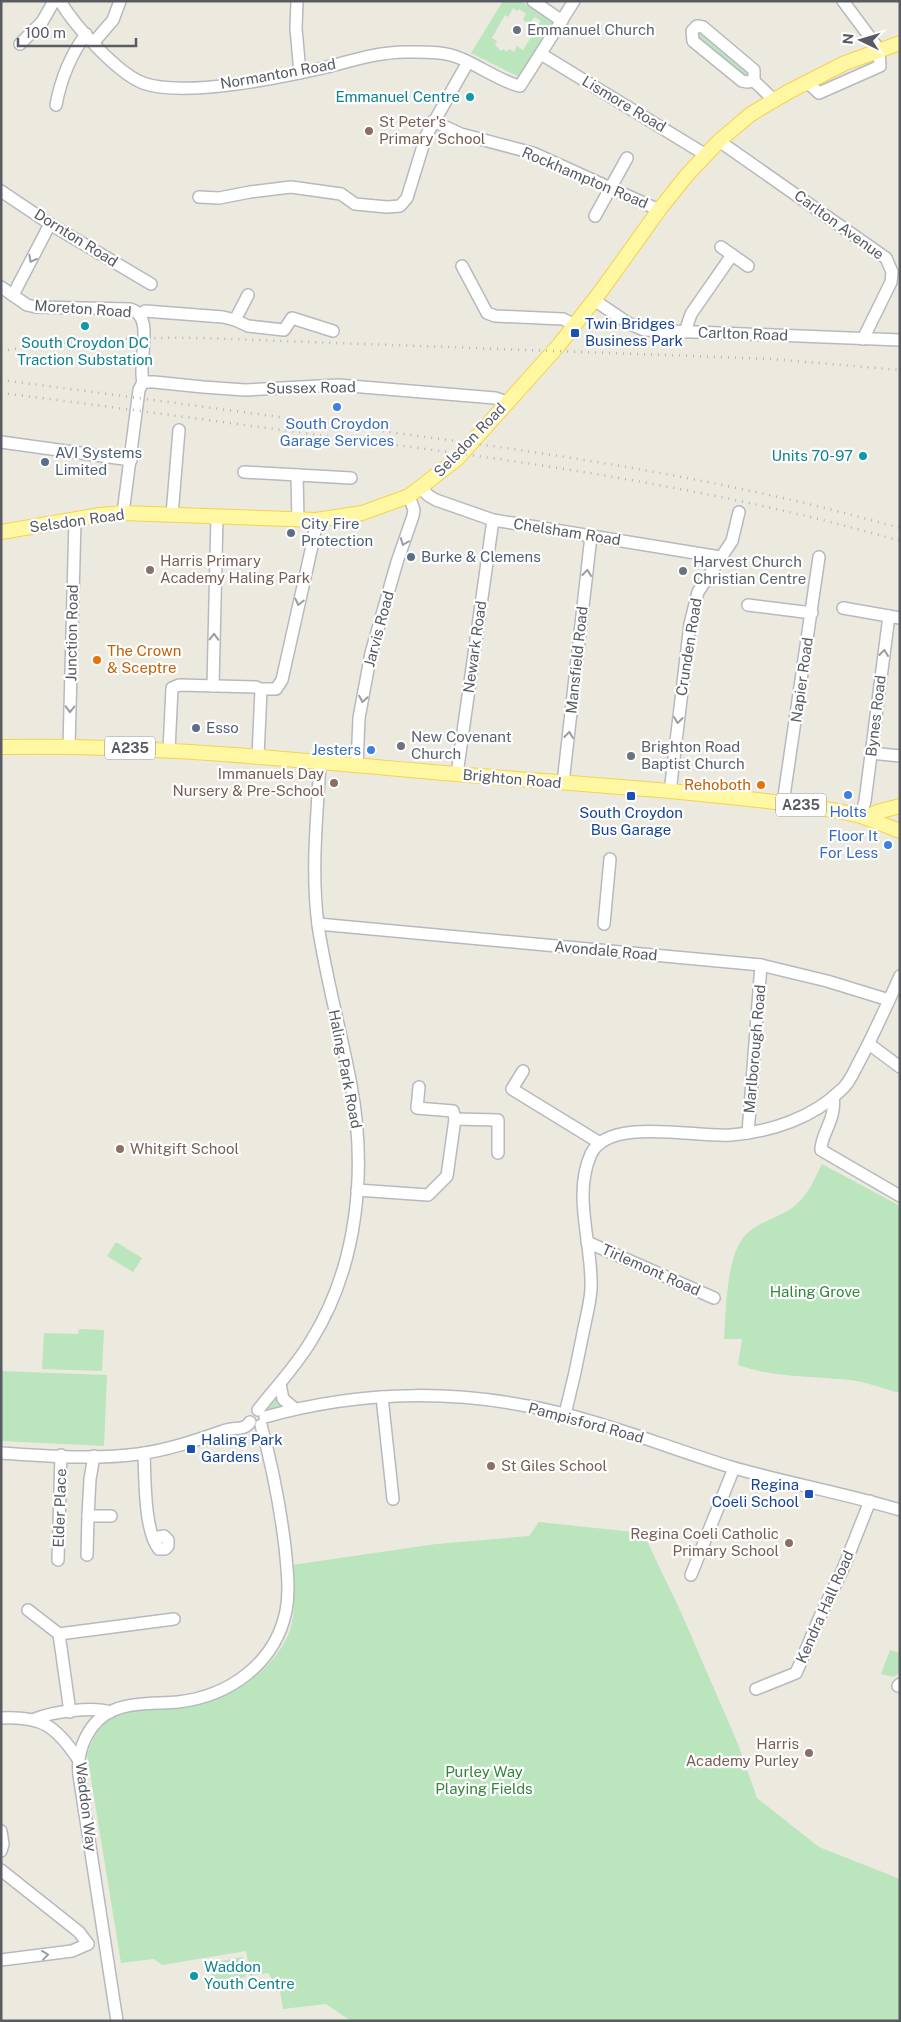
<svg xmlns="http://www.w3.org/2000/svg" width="901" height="2022" viewBox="0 0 901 2022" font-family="'Public Sans',sans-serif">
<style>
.green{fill:#bae5bd;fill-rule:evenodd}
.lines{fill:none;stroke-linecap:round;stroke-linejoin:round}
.minor-casing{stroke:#b7b9bf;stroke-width:14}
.major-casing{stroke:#f4d34f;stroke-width:16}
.minor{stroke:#fff;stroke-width:11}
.major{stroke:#fff7a1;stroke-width:14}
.rail{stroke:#b3b4b4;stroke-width:2.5;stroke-dasharray:1 6;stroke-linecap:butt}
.oneway{stroke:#9b9da0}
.worship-dot{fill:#6b7280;stroke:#fff;stroke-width:2}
.culture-dot{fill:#0f9aa8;stroke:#fff;stroke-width:2}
.education-dot{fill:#8d6e63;stroke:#fff;stroke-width:2}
.transit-dot{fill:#1a4fb4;stroke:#fff;stroke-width:2}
.shop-dot{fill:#3f7fe0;stroke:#fff;stroke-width:2}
.service-dot{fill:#5c6f8a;stroke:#fff;stroke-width:2}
.food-dot{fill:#e8710a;stroke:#fff;stroke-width:2}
.labels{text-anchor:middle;stroke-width:4.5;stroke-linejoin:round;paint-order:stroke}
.shield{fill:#fff;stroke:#8a8c90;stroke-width:1}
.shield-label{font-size:14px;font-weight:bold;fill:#585b61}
.worship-label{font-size:15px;fill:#5b616d;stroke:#fff;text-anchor:start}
.street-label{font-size:15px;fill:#585b61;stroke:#fff}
.culture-label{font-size:15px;fill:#0d838f;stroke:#fff;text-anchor:end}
.education-label{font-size:15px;fill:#785e54;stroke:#fff;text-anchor:start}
.transit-label{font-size:15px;fill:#164399;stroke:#fff;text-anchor:start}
.shop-label{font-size:15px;fill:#366cbe;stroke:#fff}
.service-label{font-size:15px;fill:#4e5e75;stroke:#fff;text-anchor:start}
.food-label{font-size:15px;fill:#c56008;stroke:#fff;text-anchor:start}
.park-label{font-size:15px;fill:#32853d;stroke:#fff}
</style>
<rect width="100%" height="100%" fill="#eceadf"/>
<g class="green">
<path d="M 503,1 L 521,1 L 553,22 L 519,77 L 471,53 ZM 513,8 L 517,11 L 519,9 L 526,14 L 523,20 L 530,24 L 534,17 L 541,21 L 536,29 L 539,31 L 536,36 L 533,34 L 523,50 L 517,46 L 514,52 L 509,49 L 507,52 L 503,49 L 501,51 L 495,45 L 497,41 L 492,38 L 505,15 L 508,17 Z"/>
<polygon points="698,30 752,70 748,80 696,39"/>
<path d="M 822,1164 L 900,1206 L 900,1393 C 884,1389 867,1382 850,1380 C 813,1376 775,1378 738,1365 L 742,1339 L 724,1339 C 726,1312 726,1260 743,1238 C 756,1222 776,1219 792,1208 C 807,1197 814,1180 822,1164 Z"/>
<polygon points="116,1242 142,1258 133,1272 107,1256"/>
<polygon points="79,1329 104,1330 102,1371 42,1369 44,1333 78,1334"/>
<polygon points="1,1371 107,1375 104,1446 1,1441"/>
<polygon points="278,1395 285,1407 268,1410 266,1406"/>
<path d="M 539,1522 L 643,1533 L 680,1610 L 738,1744 L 757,1798 L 819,1847 L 900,1879 L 900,2021 L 351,2021 L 326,2004 L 283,2009 L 280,1991 L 268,1973 L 250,1976 L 246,1951 L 162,1965 L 154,1959 L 121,1963 L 87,1754 C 93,1739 98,1726 112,1717 C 128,1708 168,1708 188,1706 C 229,1701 275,1671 290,1630 C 297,1610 293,1585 292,1565 L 436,1544 L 529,1536 Z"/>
<polygon points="890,1650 900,1653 900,1673 893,1677 881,1674"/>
<polygon points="243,1957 246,1977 213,1983 210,1963"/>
</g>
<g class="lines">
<defs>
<g id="minor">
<path d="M 60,1 C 74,25 117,73 143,83 C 184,98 284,77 327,67 C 354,60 379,52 406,52 C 424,52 445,51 462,59 C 477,65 506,84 520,86 L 574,1"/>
<polyline points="297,1 296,28 300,73"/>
<polyline points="533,1 562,21"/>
<polygon points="697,26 703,27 754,70 754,81 747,82 742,81 693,41 692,31"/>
<polyline points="94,42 113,20 120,1"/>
<polyline points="20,44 42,22 54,1"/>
<polyline points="541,54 706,155"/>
<polyline points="754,81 774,100"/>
<polyline points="807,82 819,93 880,66 879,51 875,44 843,1"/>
<path d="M 56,105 C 61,78 70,56 86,34"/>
<polyline points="433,121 461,134 533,153 659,210"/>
<polyline points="719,141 886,258 892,272 891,282 863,339"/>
<polyline points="1,191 50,224 151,284"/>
<polyline points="199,197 219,198 250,192 291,187 341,194 355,204 387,207 400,206 407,198 426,136 468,62"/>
<polyline points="595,216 627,158"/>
<polyline points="721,247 748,266"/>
<polyline points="462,266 487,313 495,316 563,319 575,325"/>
<path d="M 1,287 L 27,305 L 36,307 L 130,309 C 156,315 137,362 143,382 L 139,390 L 123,513"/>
<polyline points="13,295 50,224"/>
<polyline points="594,300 628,323 644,330 900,340"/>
<polyline points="140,315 145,311 223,317 235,320 248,326 284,330 292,318 333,331"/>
<polyline points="235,320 248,295"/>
<polyline points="685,332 691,314 732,255"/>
<polyline points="143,382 154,382 203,387 245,390 338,385 495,398 507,402"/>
<polyline points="1,442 131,460"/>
<polyline points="244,472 351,478"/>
<polyline points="297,475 298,520"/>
<polyline points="421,488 429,496 436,500 493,520 720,557"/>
<polyline points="172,515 179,430"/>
<polyline points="748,605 812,613"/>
<polyline points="843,608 900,618"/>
<polyline points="213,686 217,517"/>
<polyline points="261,689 276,689 282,680 314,537 316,520"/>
<polyline points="69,747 75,520"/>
<polyline points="169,750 172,688 179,685 256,687 261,690 258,756"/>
<polyline points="871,753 900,756"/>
<polyline points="357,765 359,718 371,653 397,562 413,516 414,510 409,496"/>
<polyline points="457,774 493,520"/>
<polyline points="563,783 591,536"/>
<polyline points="670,792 690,624 698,592 732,541 739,512"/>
<polyline points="783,803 819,557"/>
<polyline points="861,816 865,801 889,616"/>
<polyline points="318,924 761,965 827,981 889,1000"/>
<polyline points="604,924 610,859"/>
<polyline points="869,1044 900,1067"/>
<polyline points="523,1071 512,1089 600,1143"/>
<path d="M 833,1097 C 837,1118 820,1136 821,1150 L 900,1196"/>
<polyline points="455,1119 498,1120 498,1153"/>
<polyline points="748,1133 761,965"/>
<polyline points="357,1190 428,1195 447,1176 455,1119 453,1111 417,1108 419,1087"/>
<polyline points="587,1242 714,1298"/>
<polyline points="280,1384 283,1399 295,1409"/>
<polyline points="382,1397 393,1499"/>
<path d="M 258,1410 C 276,1387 296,1366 311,1341 C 358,1266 367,1170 351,1085 C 341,1031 326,979 318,925 C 311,871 317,816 320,763"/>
<path d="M 565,1414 C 572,1387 578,1360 583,1333 C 586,1318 590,1304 591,1289 C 593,1245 572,1196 591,1154 C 609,1116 697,1138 731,1135 C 770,1132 813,1118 841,1090 C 850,1083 854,1071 859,1062 C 874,1034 887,1005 900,976"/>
<path d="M 265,1417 C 366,1389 463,1389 565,1414 C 621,1428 675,1450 731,1467 C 786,1483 844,1493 900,1510"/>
<path d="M 1,1453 C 46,1456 93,1460 138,1454 C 169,1450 197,1440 226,1430 C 235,1427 244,1431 250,1422"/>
<path d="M 144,1453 C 145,1476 144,1532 159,1549 L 165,1549 L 168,1546 L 168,1540 L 164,1536 L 153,1538"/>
<polyline points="94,1456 90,1479 88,1516 111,1516"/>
<polyline points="87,1555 88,1516"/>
<polyline points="58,1560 61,1455"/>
<polyline points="691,1575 734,1468"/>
<polyline points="28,1610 59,1634"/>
<polyline points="898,1686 900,1684"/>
<polyline points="756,1689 796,1673 822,1612 843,1569 870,1501"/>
<polyline points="70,1712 59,1634 174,1619"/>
<path d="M 1,1718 C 42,1716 56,1726 78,1759"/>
<path d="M 35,1719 C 51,1712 93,1706 110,1712"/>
<polyline points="1,1831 3,1844 1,1851"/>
<polyline points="1,1870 79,1932 88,1944"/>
<polyline points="1,1960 72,1951 88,1944"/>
<path d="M 117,2021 L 79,1775 C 76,1750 89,1720 114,1710 C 133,1702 158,1704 178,1702 C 229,1696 275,1664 286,1611 C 290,1590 287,1569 285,1547 C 280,1506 272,1465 261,1425"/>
</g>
<g id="major">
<polyline points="1,532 100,515 123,513 316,520 362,513 409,496 457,459 559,345 601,291 659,210 687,175 719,141 751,114 788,92 845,63 900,43"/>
<path d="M 1,747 C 154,744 304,761 456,774 C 583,785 712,791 838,811 L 861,816 L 900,831"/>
<polyline points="867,818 877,812 900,806"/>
</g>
</defs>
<use href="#minor" class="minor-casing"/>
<use href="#major" class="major-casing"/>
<use href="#minor" class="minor"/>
<use href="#major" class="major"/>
<g class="rail">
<path d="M 1,351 C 69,340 134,337 202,338 L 772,359 L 900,370"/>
<path d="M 1,380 C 133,397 265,415 396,433 C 566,455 735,481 900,528"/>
<path d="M 1,393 C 115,407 228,423 342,438 C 529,462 718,488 900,541"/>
</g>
</g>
<defs><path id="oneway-chevron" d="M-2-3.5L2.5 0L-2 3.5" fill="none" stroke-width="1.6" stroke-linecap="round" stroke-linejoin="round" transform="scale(1.25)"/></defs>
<g class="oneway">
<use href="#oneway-chevron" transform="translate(32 259) rotate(118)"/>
<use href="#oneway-chevron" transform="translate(404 542) rotate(111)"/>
<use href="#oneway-chevron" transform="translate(587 573) rotate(-84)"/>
<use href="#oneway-chevron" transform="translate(299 602) rotate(103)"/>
<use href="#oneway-chevron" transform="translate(214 637) rotate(-89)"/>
<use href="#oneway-chevron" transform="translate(884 653) rotate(-83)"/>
<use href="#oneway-chevron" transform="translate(363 699) rotate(100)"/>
<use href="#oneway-chevron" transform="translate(70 709) rotate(91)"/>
<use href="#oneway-chevron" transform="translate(678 720) rotate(97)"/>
<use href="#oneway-chevron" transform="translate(569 735) rotate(-84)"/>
<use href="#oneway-chevron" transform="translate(45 1955) rotate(-7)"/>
</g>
<g class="worship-dot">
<circle cx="517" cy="30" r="5"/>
<circle cx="683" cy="571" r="5"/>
<circle cx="401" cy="746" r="5"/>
<circle cx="631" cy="756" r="5"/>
</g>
<g class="culture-dot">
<circle cx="470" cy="97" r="5"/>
<circle cx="85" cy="326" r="5"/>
<circle cx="863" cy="456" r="5"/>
<circle cx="194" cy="1976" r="5"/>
</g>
<g class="education-dot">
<circle cx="369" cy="131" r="5"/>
<circle cx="150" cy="570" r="5"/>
<circle cx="334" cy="783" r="5"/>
<circle cx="120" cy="1149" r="5"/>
<circle cx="491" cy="1466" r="5"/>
<circle cx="789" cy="1543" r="5"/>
<circle cx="809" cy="1753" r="5"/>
</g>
<g class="transit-dot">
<rect x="570" y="328" width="10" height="10" rx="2.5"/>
<rect x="626" y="791" width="10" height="10" rx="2.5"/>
<rect x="186" y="1444" width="10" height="10" rx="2.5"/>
<rect x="804" y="1489" width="10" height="10" rx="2.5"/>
</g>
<g class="shop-dot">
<circle cx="337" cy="407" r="5"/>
<circle cx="371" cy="750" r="5"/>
<circle cx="848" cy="795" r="5"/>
<circle cx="888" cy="845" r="5"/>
</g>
<g class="service-dot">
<circle cx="45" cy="462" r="5"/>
<circle cx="291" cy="533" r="5"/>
<circle cx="411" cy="557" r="5"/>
<circle cx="196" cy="728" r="5"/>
</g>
<g class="food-dot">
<circle cx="97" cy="660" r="5"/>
<circle cx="761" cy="785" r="5"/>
</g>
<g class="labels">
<g class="shield">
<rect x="105" y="736.5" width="50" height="23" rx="4"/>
<rect x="776" y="793.5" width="50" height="23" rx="4"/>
</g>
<g class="shield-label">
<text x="130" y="753">A235</text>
<text x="801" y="810">A235</text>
</g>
<g class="worship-label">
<text x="527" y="35">Emmanuel Church</text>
<text x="693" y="567">Harvest Church<tspan x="693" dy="17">Christian Centre</tspan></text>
<text x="411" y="742">New Covenant<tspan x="411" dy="17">Church</tspan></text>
<text x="641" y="752">Brighton Road<tspan x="641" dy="17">Baptist Church</tspan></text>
</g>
<g class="street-label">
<text transform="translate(278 74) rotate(-10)" y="5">Normanton Road</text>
<text transform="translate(624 104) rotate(31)" y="5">Lismore Road</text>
<text transform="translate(585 178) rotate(23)" y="5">Rockhampton Road</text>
<text transform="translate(839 225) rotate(36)" y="5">Carlton Avenue</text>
<text transform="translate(76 238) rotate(32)" y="5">Dornton Road</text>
<text transform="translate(83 309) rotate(4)" y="5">Moreton Road</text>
<text transform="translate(743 334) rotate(2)" y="5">Carlton Road</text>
<text transform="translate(311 388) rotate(-1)" y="5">Sussex Road</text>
<text transform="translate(470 440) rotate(-46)" y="5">Selsdon Road</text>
<text transform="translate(77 521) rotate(-8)" y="5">Selsdon Road</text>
<text transform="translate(567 532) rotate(9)" y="5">Chelsham Road</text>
<text transform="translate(379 629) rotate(-75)" y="5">Jarvis Road</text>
<text transform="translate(72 633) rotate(-89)" y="5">Junction Road</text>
<text transform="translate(475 647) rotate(-82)" y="5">Newark Road</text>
<text transform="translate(689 647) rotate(-81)" y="5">Crunden Road</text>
<text transform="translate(577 660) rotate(-84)" y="5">Mansfield Road</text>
<text transform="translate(802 680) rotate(-82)" y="5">Napier Road</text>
<text transform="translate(876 716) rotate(-83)" y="5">Bynes Road</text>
<text transform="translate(512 779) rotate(5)" y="5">Brighton Road</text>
<text transform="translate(606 951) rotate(5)" y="5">Avondale Road</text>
<text transform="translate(755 1049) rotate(-85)" y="5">Marlborough Road</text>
<text transform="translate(345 1069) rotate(79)" y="5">Haling Park Road</text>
<text transform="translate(651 1270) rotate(24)" y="5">Tirlemont Road</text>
<text transform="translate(586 1423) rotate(15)" y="5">Pampisford Road</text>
<text transform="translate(60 1508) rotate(-88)" y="5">Elder Place</text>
<text transform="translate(825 1607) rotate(-66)" y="5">Kendra Hall Road</text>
<text transform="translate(86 1807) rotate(83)" y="5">Waddon Way</text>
</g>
<g class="culture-label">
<text x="460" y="102">Emmanuel Centre</text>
<text x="85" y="348" text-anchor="middle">South Croydon DC<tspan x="85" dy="17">Traction Substation</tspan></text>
<text x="853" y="461">Units 70-97</text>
<text x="204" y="1972" text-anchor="start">Waddon<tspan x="204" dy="17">Youth Centre</tspan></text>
</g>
<g class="education-label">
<text x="379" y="127">St Peter's<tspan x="379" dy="17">Primary School</tspan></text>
<text x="160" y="566">Harris Primary<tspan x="160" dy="17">Academy Haling Park</tspan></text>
<text x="324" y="779" text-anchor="end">Immanuels Day<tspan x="324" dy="17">Nursery &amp; Pre-School</tspan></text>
<text x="130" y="1154">Whitgift School</text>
<text x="501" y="1471">St Giles School</text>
<text x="779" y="1539" text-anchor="end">Regina Coeli Catholic<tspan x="779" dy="17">Primary School</tspan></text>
<text x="799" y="1749" text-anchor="end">Harris<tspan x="799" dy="17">Academy Purley</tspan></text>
</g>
<g class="transit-label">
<text x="585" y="329">Twin Bridges<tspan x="585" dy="17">Business Park</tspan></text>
<text x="631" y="818" text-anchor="middle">South Croydon<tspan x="631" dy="17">Bus Garage</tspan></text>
<text x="201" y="1445">Haling Park<tspan x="201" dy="17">Gardens</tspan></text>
<text x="799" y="1490" text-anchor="end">Regina<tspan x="799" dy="17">Coeli School</tspan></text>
</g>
<g class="shop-label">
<text x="337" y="429">South Croydon<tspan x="337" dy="17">Garage Services</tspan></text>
<text x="361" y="755" text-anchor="end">Jesters</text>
<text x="848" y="817">Holts</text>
<text x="878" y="841" text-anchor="end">Floor It<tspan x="878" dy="17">For Less</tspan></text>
</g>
<g class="service-label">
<text x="55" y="458">AVI Systems<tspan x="55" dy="17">Limited</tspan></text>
<text x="301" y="529">City Fire<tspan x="301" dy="17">Protection</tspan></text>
<text x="421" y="562">Burke &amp; Clemens</text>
<text x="206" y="733">Esso</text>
</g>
<g class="food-label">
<text x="107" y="656">The Crown<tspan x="107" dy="17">&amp; Sceptre</tspan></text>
<text x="751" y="790" text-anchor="end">Rehoboth</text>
</g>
<g class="park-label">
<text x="815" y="1297">Haling Grove</text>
<text x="484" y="1777">Purley Way<tspan x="484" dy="17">Playing Fields</tspan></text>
</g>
</g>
<rect width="901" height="2022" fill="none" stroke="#585b61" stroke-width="5"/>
<g transform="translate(861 40) rotate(275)" stroke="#ffffff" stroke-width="4" paint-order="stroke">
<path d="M0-4L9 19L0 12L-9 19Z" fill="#585b61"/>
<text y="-8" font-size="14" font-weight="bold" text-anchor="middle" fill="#585b61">N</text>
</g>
<path d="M18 38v8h118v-8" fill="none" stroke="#585b61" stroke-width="2.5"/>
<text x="25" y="38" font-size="15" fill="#585b61" stroke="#ffffff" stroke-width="4" paint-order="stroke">100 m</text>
</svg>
